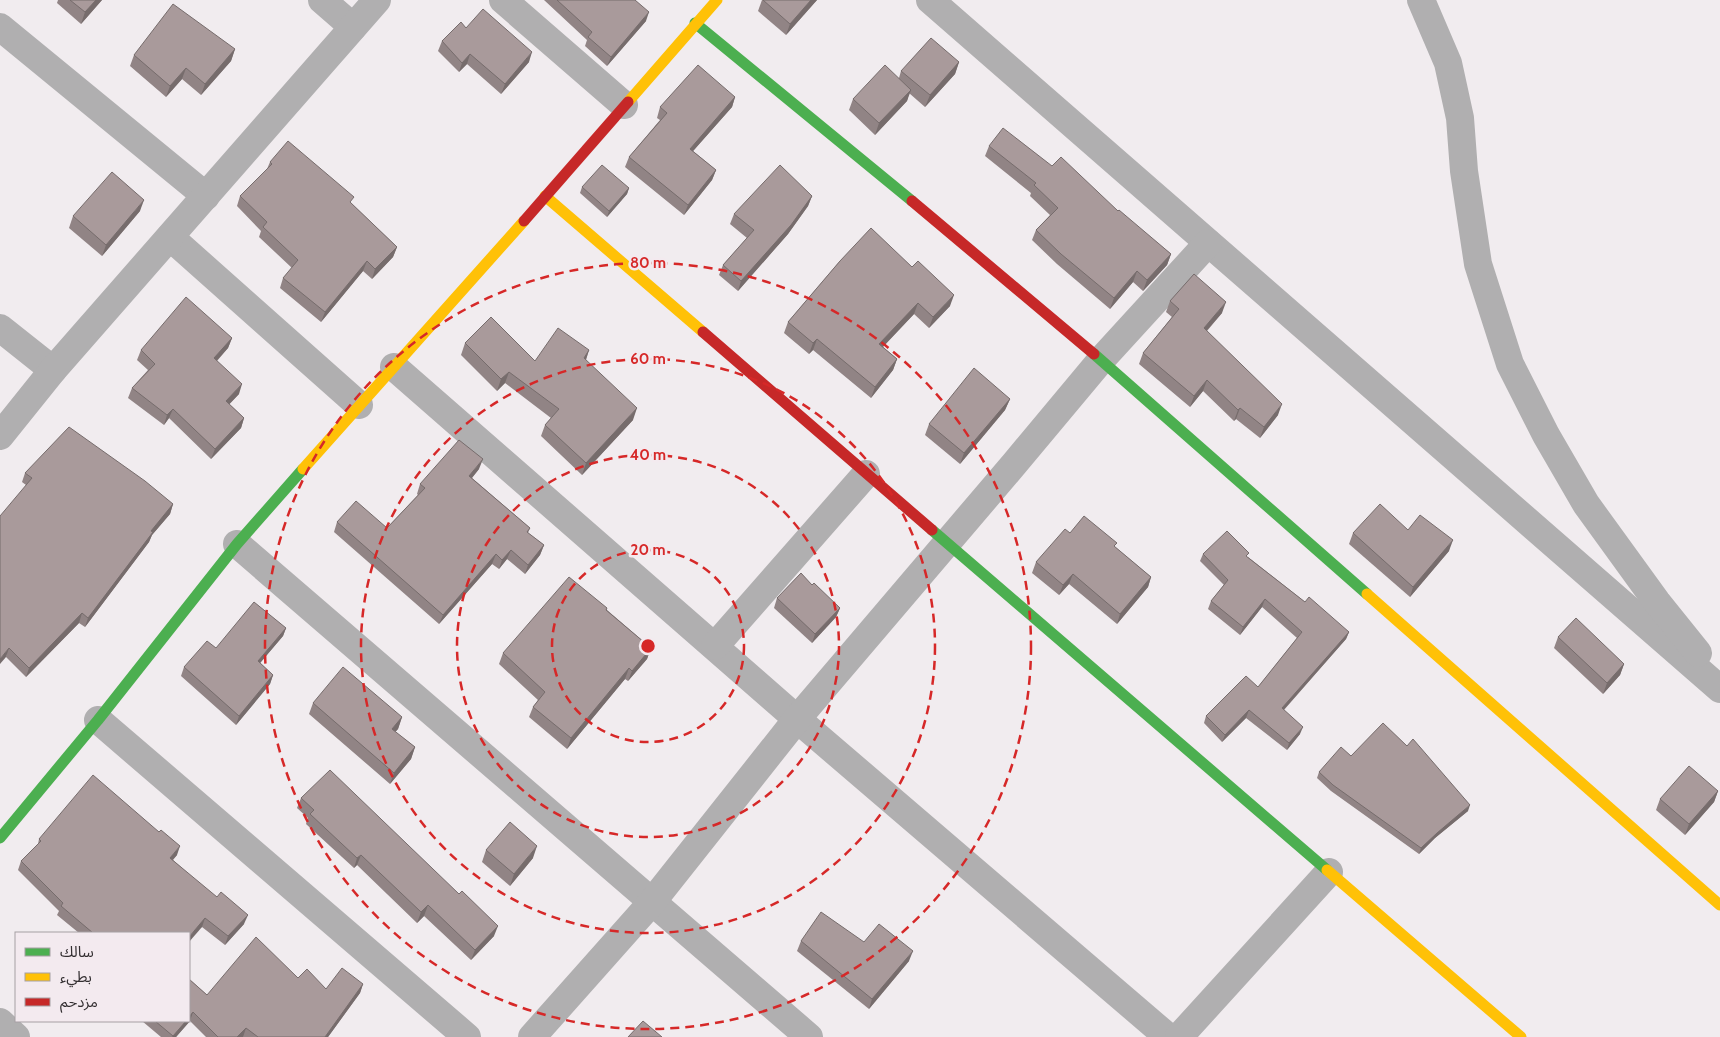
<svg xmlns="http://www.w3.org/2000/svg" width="1720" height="1037" viewBox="0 0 1720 1037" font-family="Cabin,'Noto Sans Arabic',sans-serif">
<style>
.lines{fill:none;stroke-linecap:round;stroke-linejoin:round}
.street{stroke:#b0afb0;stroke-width:28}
.fast{stroke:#4caf50;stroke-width:11}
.slow{stroke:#ffc107;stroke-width:11}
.jam{stroke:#c62828;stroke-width:11}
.wall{fill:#918485}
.shaded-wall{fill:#766c6c}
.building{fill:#a99a9b;stroke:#766c6c}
.ring{fill:none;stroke:#d62828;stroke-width:2.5;stroke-dasharray:9 6}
.centre{fill:#d62828;stroke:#f3eaef;stroke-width:2.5}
.ring-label{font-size:15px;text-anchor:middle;font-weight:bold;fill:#d62828;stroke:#f3eaef;stroke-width:5;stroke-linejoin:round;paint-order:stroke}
</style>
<rect width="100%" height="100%" fill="#f1ecef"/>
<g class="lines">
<g class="street">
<polyline points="322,0 353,27"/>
<polyline points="503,0 624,105"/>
<polyline points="930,0 1720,689"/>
<polyline points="1421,0 1448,63 1460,118 1464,171 1478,264 1510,364 1546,435 1586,504 1657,602 1698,653"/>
<polyline points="0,27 206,196"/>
<polyline points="170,237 359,405"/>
<polyline points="0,328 53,370"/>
<polyline points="394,367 797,719 1168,1037"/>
<polyline points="0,436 53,370 377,0"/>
<polyline points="237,544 809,1037"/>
<polyline points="715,646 866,474"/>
<polyline points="98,720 467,1037"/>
<polyline points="0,1022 16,1037"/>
<polyline points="532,1037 652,902 797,719 1015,463 1101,360 1208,243"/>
<polyline points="1179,1037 1329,872"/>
</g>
<g class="fast">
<polyline points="695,23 912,201"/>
<polyline points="1094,354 1367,594"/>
<polyline points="932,530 1327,870"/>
<polyline points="0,838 98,720 237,544 303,469"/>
</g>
<g class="slow">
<polyline points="628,102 717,0"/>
<polyline points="545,196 703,332"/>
<polyline points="303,469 524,221"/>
<polyline points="1367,594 1720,905"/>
<polyline points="1327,870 1521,1037"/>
</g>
<g class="jam">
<polyline points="912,201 1094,354"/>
<polyline points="524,221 628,102"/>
<polyline points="703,332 932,530"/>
</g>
</g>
<g class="wall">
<polygon points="58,0 102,0 81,24 57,3"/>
<polygon points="544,0 635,0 646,21 607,66 585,46 587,40"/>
<polygon points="762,0 817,0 786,35 758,11"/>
<polygon points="466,28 529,62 501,94 467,64 459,72 438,51 442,41"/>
<polygon points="235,49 231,61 201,95 182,79 166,97 130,66 134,55"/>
<polygon points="959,62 955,74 925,107 909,93 907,101 875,135 849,110 853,99 899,78 901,71"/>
<polygon points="735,97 732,107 693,151 716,170 712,180 684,215 625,167 629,157 660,120 657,118 660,107"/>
<polygon points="989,146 1052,166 1118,211 1171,254 1167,265 1143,291 1133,282 1110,309 1057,264 1032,240 1036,230 1050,215 1030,196 1031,193 985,156"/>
<polygon points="270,162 352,204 397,247 393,257 372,279 363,271 321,322 280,288 283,278 292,268 259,237 261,231 237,206 240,196 267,169"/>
<polygon points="582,187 629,188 627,194 607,217 580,193"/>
<polygon points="812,196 808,206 788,234 738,291 719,275 723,265 747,238 730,224 734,214"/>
<polygon points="140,211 102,256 69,228 73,216"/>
<polygon points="840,261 950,306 929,328 914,314 883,347 897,359 893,370 871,398 813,350 809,354 784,333 788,322"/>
<polygon points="1170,301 1222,313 1207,331 1278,415 1260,438 1236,419 1234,421 1203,391 1190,407 1139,364 1143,353 1172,317 1166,312"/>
<polygon points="232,338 228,348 217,361 239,394 229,404 244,418 241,428 211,459 169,418 164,425 128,398 132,388 148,370 137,360 141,350"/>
<polygon points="465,343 535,361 589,350 586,360 633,420 582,475 541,436 545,425 551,418 505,383 497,391 461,355"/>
<polygon points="1010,399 1005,410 960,464 925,435 929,424"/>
<polygon points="479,469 472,478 530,528 528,533 544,545 540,555 525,574 507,559 499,569 492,564 439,624 334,532 337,522 387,528 418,495 417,494 420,484"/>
<polygon points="25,473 173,504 170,514 152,535 149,542 85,627 79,623 26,677 6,657 26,485 22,482"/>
<polygon points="1408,530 1449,551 1410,597 1349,544 1353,533"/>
<polygon points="1070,533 1115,547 1151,577 1148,587 1117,624 1069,584 1059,595 1032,573 1036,562"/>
<polygon points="1203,554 1248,557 1305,602 1349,632 1346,639 1284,710 1300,734 1287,750 1246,718 1222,742 1204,723 1206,716 1258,687 1297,638 1262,607 1240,635 1208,609 1211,601 1224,585 1200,561"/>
<polygon points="812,585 840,608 836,617 812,643 774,608 777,598"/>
<polygon points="607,608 607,610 651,648 647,659 628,681 625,679 567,749 529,717 533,707 538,700 499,664 503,653"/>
<polygon points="286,628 283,636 260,663 273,675 270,684 236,725 181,676 184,667 216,648"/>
<polygon points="1558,637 1624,664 1620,675 1603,694 1554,648"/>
<polygon points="313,703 402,717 398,729 395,732 415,747 411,759 390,784 309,714"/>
<polygon points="1351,756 1468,811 1435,838 1419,854 1331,791 1317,778 1319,772"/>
<polygon points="1718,791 1714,802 1685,835 1656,810 1660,799"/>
<polygon points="301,798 494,936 471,960 424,916 417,923 357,865 354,868 306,824 308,818 297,808"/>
<polygon points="39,839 177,855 173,860 244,924 225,945 202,927 189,933 79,933 57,915 59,911 18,870 21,861 38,844"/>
<polygon points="486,850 533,858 510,886 482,862"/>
<polygon points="801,941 864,942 909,961 869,1009 797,951"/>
<polygon points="298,978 326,989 363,984 360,993 328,1037 206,1037 190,1021 176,1037 161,1037 142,1021 189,1021 189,979 207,995"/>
</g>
<g class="shaded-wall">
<polygon points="96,0 102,0 81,24 85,12"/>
<polygon points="811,0 817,0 786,35 790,24"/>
<polygon points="649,12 646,21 607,66 611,57"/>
<polygon points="235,49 231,61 201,95 205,84"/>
<polygon points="532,52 529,62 501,94 505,84"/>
<polygon points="470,54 467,64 459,72 462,63"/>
<polygon points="959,62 955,74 925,107 930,95"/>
<polygon points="186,68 182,79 166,97 170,86"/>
<polygon points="911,90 907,101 875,135 879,123"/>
<polygon points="735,97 732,107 686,159 690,149"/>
<polygon points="716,170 712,180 684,215 688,205"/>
<polygon points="629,188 627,194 607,217 609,211"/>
<polygon points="812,196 808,206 788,234 738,291 741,281"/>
<polygon points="144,200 140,211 102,256 106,245"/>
<polygon points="397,247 393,257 372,279 375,269"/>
<polygon points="1171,254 1167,265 1143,291 1147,280"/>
<polygon points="367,261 363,271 321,322 325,312"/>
<polygon points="1137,271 1133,282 1110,309 1114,298"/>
<polygon points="954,295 950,306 929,328 933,317"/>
<polygon points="1226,302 1222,313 1200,338 1204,328"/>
<polygon points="918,303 914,314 875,355 879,344"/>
<polygon points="232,338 228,348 210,368 214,358"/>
<polygon points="817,339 813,350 809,354 813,343"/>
<polygon points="589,350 585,362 584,358"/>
<polygon points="897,359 893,370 871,398 875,387"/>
<polygon points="509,372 505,383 497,391 501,379"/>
<polygon points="1207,380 1203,391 1190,407 1194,396"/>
<polygon points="242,384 239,394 223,411 226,401"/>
<polygon points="1010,399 1005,410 960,464 964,453"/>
<polygon points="1282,404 1278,415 1260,438 1264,427"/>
<polygon points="637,408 633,420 582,475 586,463"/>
<polygon points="1240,408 1236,419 1234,421 1238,410"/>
<polygon points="173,409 169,418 164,425 167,415"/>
<polygon points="244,418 241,428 211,459 215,449"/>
<polygon points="483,459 479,469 466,485 469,476"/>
<polygon points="173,504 170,514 152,535 149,542 85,627 88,618 151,531"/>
<polygon points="1453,540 1449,551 1410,597 1413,587"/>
<polygon points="544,545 540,555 525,574 528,565"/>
<polygon points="511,550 507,559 499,569 502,560"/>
<polygon points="496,554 492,564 439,624 443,615"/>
<polygon points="1073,574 1069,584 1059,595 1063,585"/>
<polygon points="1151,577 1148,587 1117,624 1120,614"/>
<polygon points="1265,599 1262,607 1240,635 1243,627"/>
<polygon points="840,608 836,617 812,643 815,634"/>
<polygon points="82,613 79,623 26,677 29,668"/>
<polygon points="286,628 283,636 255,669 258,661"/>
<polygon points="1349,632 1346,639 1279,715 1282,708"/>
<polygon points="9,648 6,657 0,664 0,659"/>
<polygon points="651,648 647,659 628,681 632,671"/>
<polygon points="1624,664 1620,675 1603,694 1607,683"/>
<polygon points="629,668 625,679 567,749 571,738"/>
<polygon points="273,675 270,684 236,725 239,716"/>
<polygon points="1249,710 1246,718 1222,742 1225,735"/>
<polygon points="402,717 398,729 388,740 392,729"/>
<polygon points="1303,727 1300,734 1287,750 1289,743"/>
<polygon points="415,747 411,759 390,784 394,773"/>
<polygon points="1718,791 1714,802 1685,835 1689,824"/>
<polygon points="1470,805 1468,811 1435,838 1419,854 1421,848 1437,833"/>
<polygon points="180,846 177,855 167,866 170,858"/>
<polygon points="537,846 533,858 510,886 514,874"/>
<polygon points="361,855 357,865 354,868 357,858"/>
<polygon points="428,905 424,916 417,923 421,912"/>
<polygon points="248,915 244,924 225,945 228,936"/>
<polygon points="205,918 202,927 189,942 189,937"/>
<polygon points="498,926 494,936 471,960 475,950"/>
<polygon points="913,951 909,961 869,1009 872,999"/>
<polygon points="363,984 360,993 328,1037 325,1037"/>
<polygon points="193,1012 190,1021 176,1037 172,1037 186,1021 189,1021 189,1017"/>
<polygon points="246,1028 243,1037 237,1037"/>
</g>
<g class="building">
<polygon points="70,0 96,0 85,12"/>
<polygon points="557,0 635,0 649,12 611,57 588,37 592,32"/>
<polygon points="763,0 811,0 790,24"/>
<polygon points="173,4 235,49 205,84 186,68 170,86 134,55"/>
<polygon points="483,9 532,52 505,84 470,54 462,63 442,41 461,22 466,28"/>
<polygon points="931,38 959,62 930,95 901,71"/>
<polygon points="698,65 735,97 690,149 716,170 688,205 629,157 667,113 660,107"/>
<polygon points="885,65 911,90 879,123 853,99"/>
<polygon points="1003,128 1052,166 1061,157 1118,211 1119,210 1171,254 1147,280 1137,271 1114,298 1061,254 1036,230 1058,208 1034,185 1036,183 989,146"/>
<polygon points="288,141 354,197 350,202 397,247 375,269 367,261 325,312 283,278 298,260 263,227 267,222 240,196 272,164 270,162"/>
<polygon points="602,165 629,188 609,211 582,187"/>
<polygon points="780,165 812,196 791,225 741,281 723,265 754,230 734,214"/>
<polygon points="112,172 144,200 106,245 73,216"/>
<polygon points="871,228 912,267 918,261 954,295 933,317 918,303 879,344 897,359 875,387 817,339 813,343 788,322 840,261"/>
<polygon points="1194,274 1226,302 1204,328 1282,404 1264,427 1240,408 1238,410 1207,380 1194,396 1143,353 1179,309 1170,301"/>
<polygon points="186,297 232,338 214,358 242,384 226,401 244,418 215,449 173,409 167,415 132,388 155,364 141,350"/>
<polygon points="491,317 535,361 558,328 589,350 584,358 637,408 586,463 545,425 559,409 509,372 501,379 465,343"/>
<polygon points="974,368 1010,399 964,453 929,424"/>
<polygon points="69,427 145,481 173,504 151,531 153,532 88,618 82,613 29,668 9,648 0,659 0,516 32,478 25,473"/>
<polygon points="459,440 483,459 469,476 530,528 527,532 544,545 528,565 511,550 502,560 496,554 443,615 337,522 356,501 387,528 425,488 420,484"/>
<polygon points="1380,504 1408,530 1420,515 1453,540 1413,587 1353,533"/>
<polygon points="1084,516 1117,543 1114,546 1151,577 1120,614 1073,574 1063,585 1036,562 1065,529 1070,533"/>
<polygon points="1227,531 1249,553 1246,556 1305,602 1309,597 1349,632 1282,708 1303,727 1289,743 1249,710 1225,735 1206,716 1246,676 1258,687 1302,632 1265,599 1243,627 1211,601 1228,580 1203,554"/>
<polygon points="801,573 812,585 814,583 840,608 815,634 777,598"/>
<polygon points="569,577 607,608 606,610 651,648 632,671 629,668 571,738 533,707 545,692 503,653"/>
<polygon points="254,602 286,628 258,661 273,675 239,716 184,667 207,641 216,648"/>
<polygon points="1576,618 1624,664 1607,683 1558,637"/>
<polygon points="343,667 402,717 392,729 415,747 394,773 313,703"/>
<polygon points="1383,723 1407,746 1413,739 1470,805 1437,833 1421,848 1333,785 1319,772 1341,747 1351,756"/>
<polygon points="1689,766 1718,791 1689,824 1660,799"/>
<polygon points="330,770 459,894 462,891 498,926 475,950 428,905 421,912 361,855 357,858 310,814 314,810 301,798"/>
<polygon points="93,775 159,832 161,830 180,846 170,858 217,897 221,892 248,915 228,936 205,918 189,937 189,933 93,933 61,906 63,903 21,861 41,841 39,839"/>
<polygon points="510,822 537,846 514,874 486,850"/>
<polygon points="821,912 864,942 879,924 913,951 872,999 801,941"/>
<polygon points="256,937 298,978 307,969 326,989 342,968 363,984 325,1037 258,1037 246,1028 237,1037 218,1037 193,1012 189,1017 189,979 207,995"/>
<polygon points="155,1021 186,1021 173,1036"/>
<polygon points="643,1021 662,1037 628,1037"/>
</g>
<g class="ring">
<circle cx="648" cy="646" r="96"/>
<circle cx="648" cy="646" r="191"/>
<circle cx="648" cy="646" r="287"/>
<circle cx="648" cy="646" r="383"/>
</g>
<circle cx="648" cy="646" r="8" class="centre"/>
<g class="ring-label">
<text x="648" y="268">80 m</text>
<text x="648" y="364">60 m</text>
<text x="648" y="460">40 m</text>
<text x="648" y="555">20 m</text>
</g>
<rect x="15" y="932" width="175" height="90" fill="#f3eaef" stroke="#a69fa3"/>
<rect x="25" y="948" width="25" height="8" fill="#4caf50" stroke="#a69fa3"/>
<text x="60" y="957" font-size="15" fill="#332f31">سالك</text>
<rect x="25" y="973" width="25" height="8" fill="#ffc107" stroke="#a69fa3"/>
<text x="60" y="982" font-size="15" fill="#332f31">بطيء</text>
<rect x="25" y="998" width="25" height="8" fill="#c62828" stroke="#a69fa3"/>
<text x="60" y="1007" font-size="15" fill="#332f31">مزدحم</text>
</svg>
